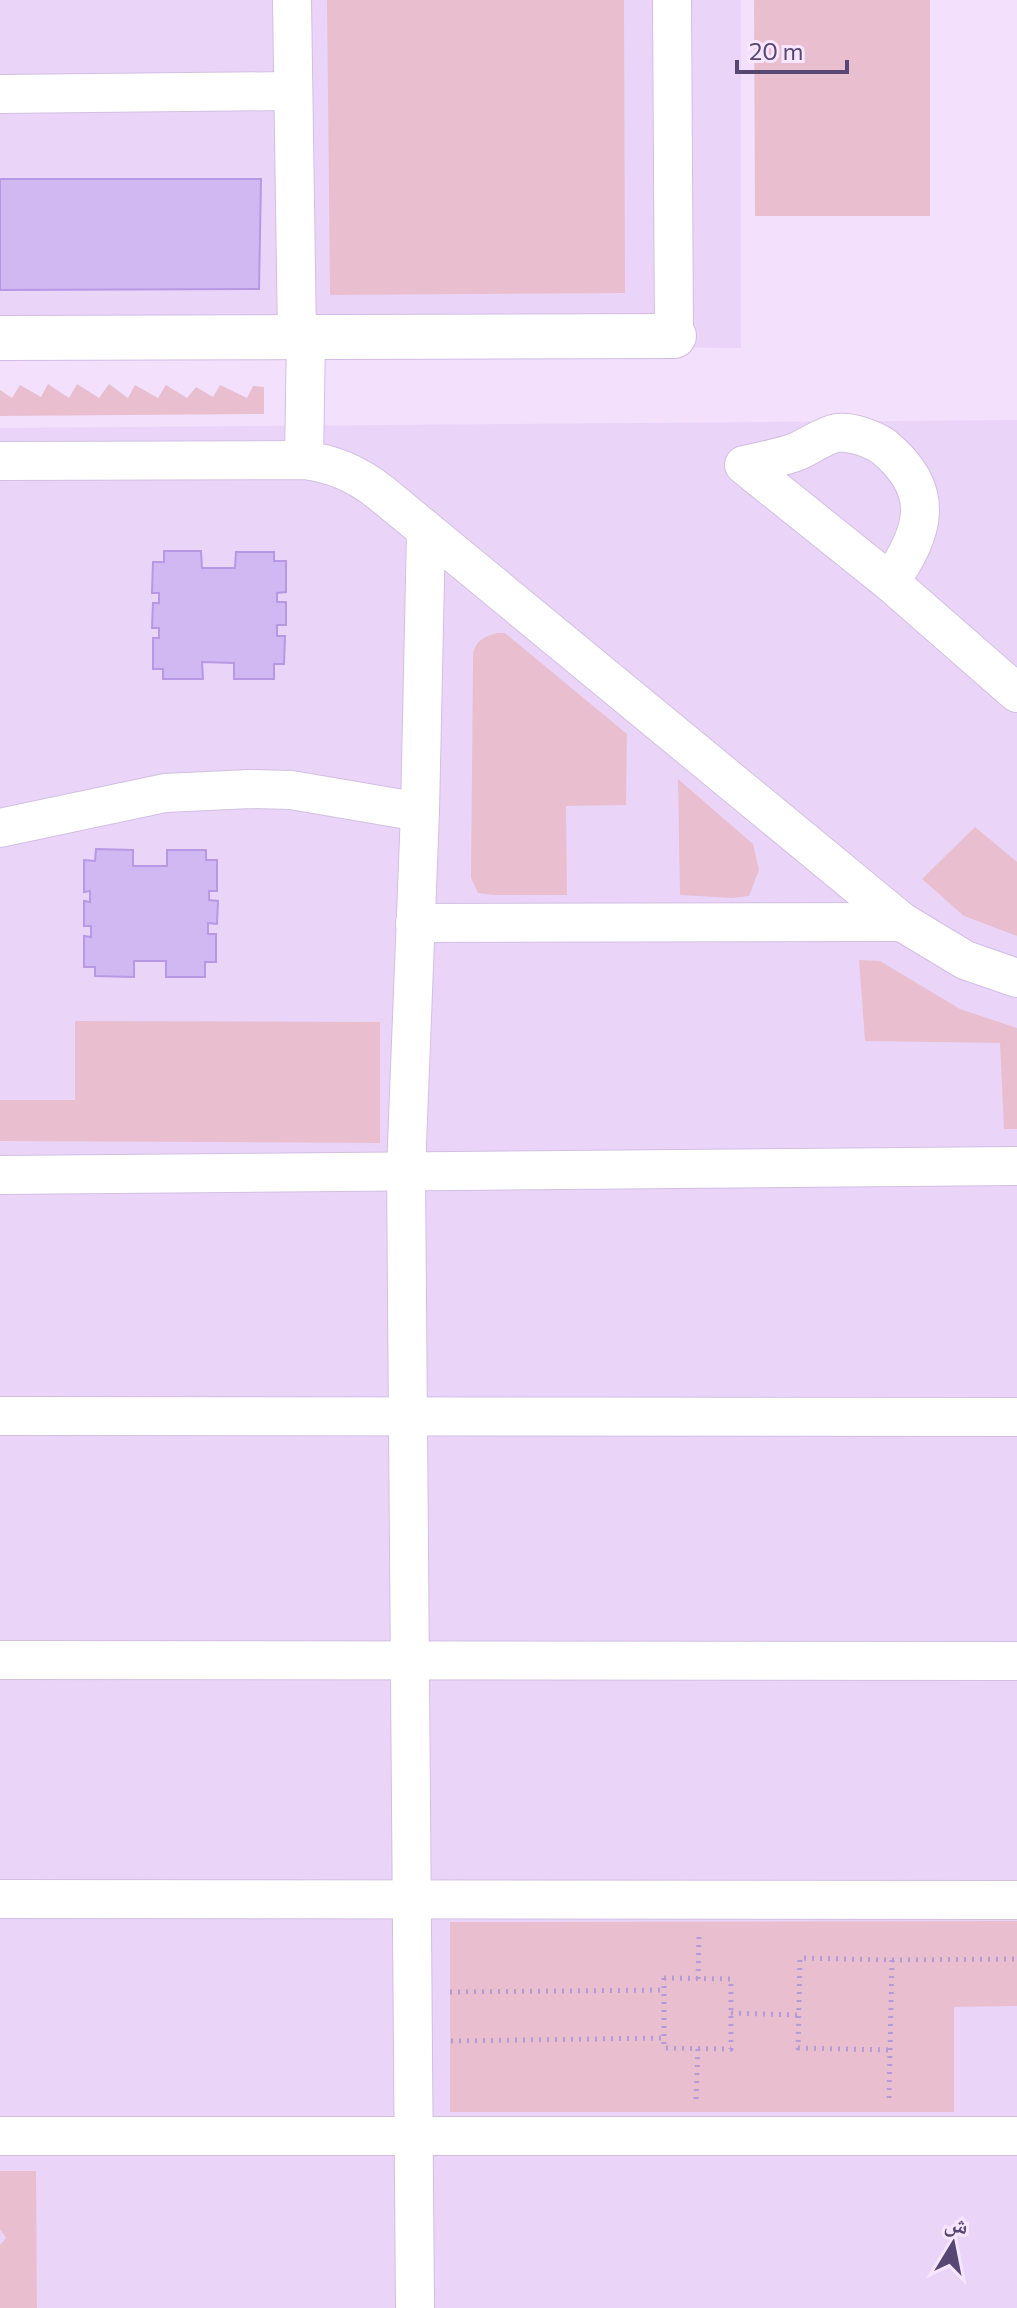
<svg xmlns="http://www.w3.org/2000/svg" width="1017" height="2308" viewBox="0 0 1017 2308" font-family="Commissioner,'Noto Naskh Arabic',sans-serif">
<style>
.residential{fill:#ead5f9}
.green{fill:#e9bfcf}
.building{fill:#d1b8f2;stroke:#b898e5;stroke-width:2}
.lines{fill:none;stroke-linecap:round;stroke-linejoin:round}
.street-casing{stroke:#d2bfe2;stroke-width:40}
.secondary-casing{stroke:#d2bce7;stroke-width:46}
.path{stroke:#b49bd6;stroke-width:5;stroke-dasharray:2 6;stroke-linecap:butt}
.street{stroke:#fff;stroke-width:38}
.secondary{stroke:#fff;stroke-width:44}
</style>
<rect width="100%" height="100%" fill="#f2e0fc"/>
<g class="residential">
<polygon points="0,0 741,0 741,348 0,342"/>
<polygon points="1017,420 1017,2308 0,2308 0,428"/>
</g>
<g class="green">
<polygon points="327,0 624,0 625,293 330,295"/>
<polygon points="754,0 930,0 930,216 755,216"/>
<polygon points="48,384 69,398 77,384 99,398 109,384 128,398 135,385 158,398 166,385 187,398 196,387 213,397 220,385 247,398 253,386 264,387 264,414 0,416 0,390 12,398 20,385 41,397"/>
<path d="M 497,633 L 505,633 L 511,638 L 627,734 L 626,805 L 566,806 L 567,895 L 493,895 L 478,893 L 471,878 L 473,654 C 476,640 484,637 497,633 Z"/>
<polygon points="678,779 753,844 759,870 749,896 732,898 680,895"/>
<polygon points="975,827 1017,862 1017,936 964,916 922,879"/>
<polygon points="859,960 880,961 960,1009 1017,1028 1017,1129 1004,1129 1000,1043 865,1041"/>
<polygon points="75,1021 380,1022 380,1143 0,1141 0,1100 75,1100"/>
<polygon points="1017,1921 1017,2006 954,2007 954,2112 450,2112 450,1922"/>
<polygon points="0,2171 36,2171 37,2308 0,2308 0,2245 6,2238 0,2229"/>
</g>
<g class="building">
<polygon points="0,179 261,179 259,289 0,290"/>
<polygon points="164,551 201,551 202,568 235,568 236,552 274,552 274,561 286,561 286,592 277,593 277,602 286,602 286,625 277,625 277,636 285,636 284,664 274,664 274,679 234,679 234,663 202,662 203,679 163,679 163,669 153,669 153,638 159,638 159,628 152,628 153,603 159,603 159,593 152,593 153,562 164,562"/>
<polygon points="96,849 133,850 133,866 167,866 167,850 206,850 206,860 217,860 217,891 209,891 209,900 218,901 217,924 208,923 208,934 216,934 216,962 205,962 205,977 166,977 166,961 134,961 134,977 95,976 95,967 84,967 84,936 91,937 91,926 84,926 84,901 90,902 90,891 84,892 84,860 95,861"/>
</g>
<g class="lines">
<defs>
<g id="street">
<polyline points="292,0 297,337"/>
<polyline points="672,0 674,336"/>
<polyline points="0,94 292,91"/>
<polyline points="304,460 306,337"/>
<path d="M 0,461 L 304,460 C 334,464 357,474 381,493 L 902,922 L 965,960 L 1017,978"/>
<path d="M 890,582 C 925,531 937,491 884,447 C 873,439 851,431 837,433 C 824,435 810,446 798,451 C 781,458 761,461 744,465 L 890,582 L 1017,693"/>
<polyline points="0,828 165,793 250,789 291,790 420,812"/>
<polyline points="415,923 902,922"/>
<polyline points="0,1175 1017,1166"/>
<polyline points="0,1416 1017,1417"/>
<polyline points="0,1660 1017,1661"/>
<polyline points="0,1899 1017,1900"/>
<polyline points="0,2136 1017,2136"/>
<polyline points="415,2308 406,1171 420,812 426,532"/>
</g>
<polyline id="secondary" points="0,338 674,336"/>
</defs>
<use href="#street" class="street-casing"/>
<use href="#secondary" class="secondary-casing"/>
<g class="path">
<polyline points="892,1960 1017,1959"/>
<polygon points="664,1978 731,1979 731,2049 664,2048"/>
<polyline points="698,1979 699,1936"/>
<polyline points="450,1992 664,1990"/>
<polyline points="731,2013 799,2015"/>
<polyline points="451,2041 663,2038"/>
<polyline points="889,2098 892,1960 800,1958 798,2048 890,2050"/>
<polyline points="696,2099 698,2048"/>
</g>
<use href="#street" class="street"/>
<use href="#secondary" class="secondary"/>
</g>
<g transform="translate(953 2244) rotate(10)" stroke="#f6e6ff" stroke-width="6" paint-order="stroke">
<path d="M0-6L14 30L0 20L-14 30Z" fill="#594773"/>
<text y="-12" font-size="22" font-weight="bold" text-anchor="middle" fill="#594773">ش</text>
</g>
<path d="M737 60v12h110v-12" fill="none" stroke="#594773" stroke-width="4"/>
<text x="749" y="60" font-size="24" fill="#594773" stroke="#f6e6ff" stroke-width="6" paint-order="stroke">20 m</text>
</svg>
